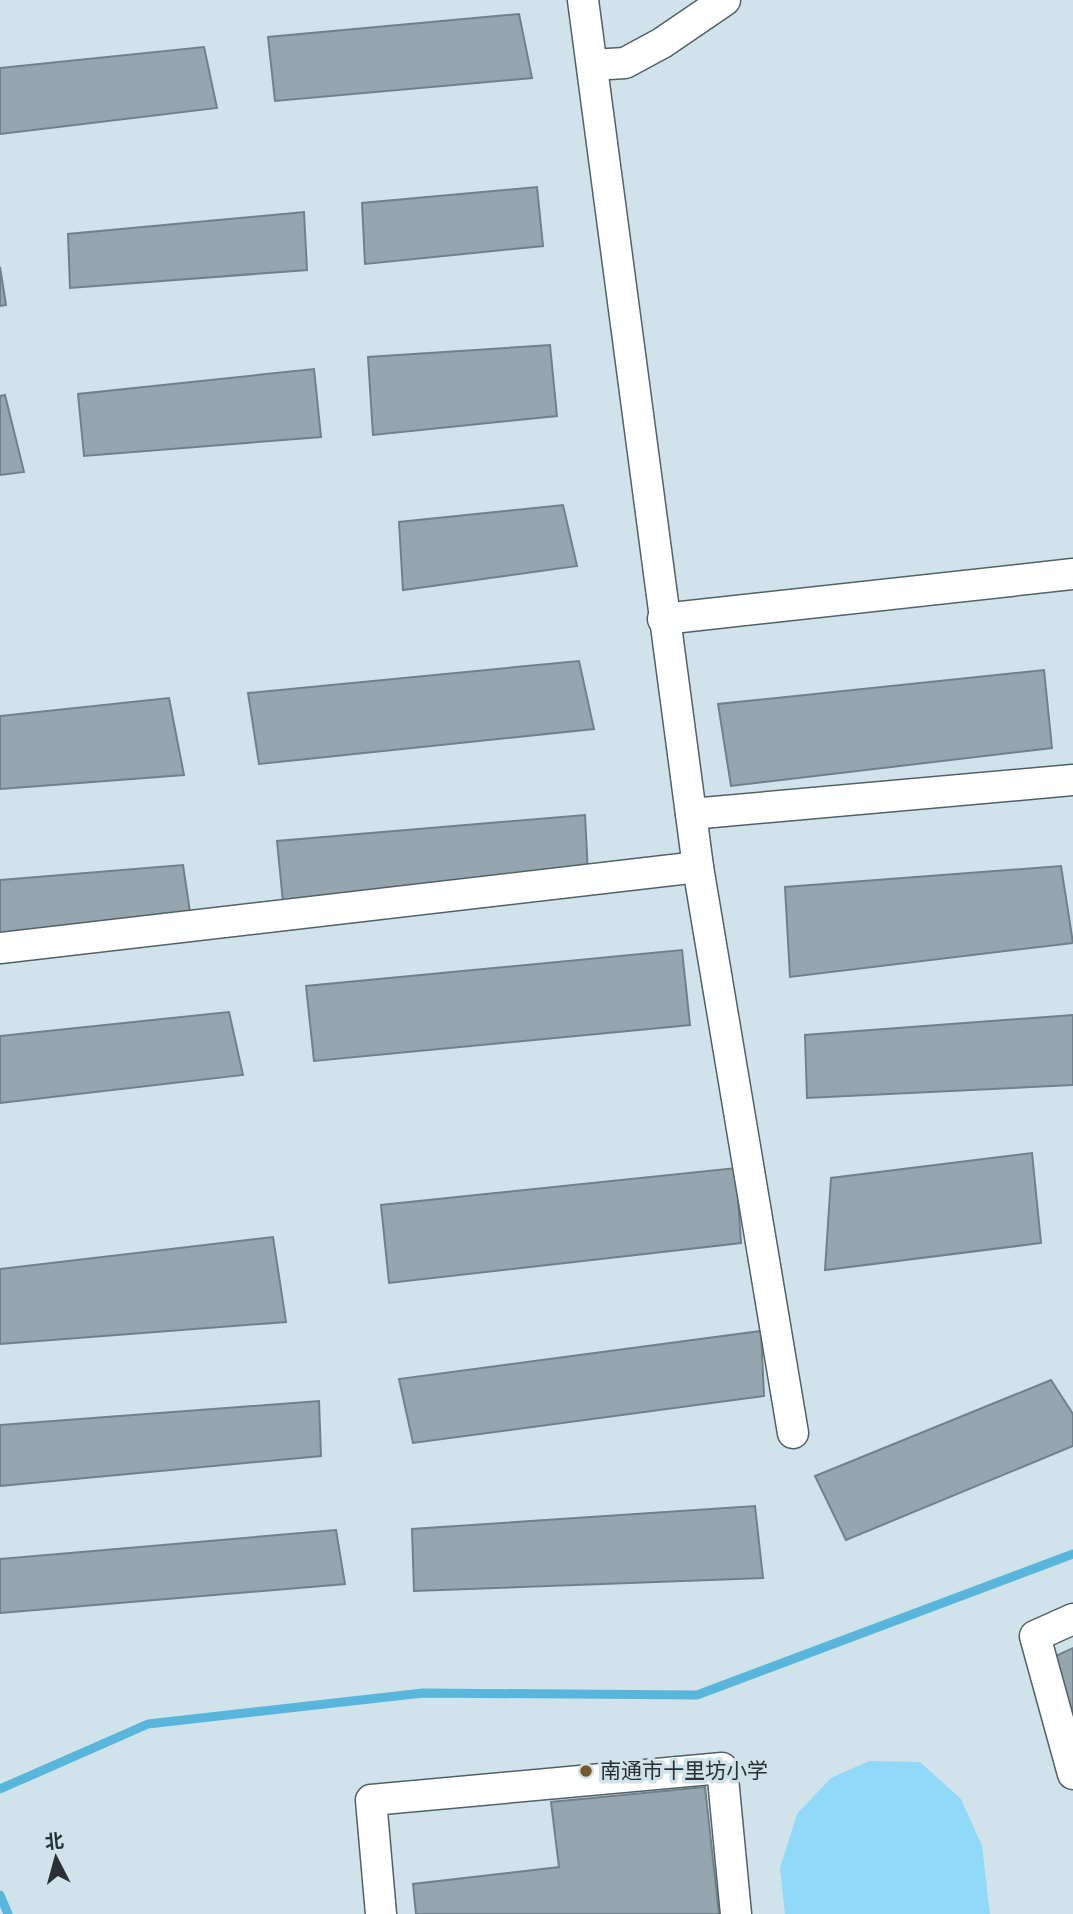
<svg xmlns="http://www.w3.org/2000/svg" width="1073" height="1914" viewBox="0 0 1073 1914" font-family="'PT Serif','Noto Sans SC',serif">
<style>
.green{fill:#91d9f8}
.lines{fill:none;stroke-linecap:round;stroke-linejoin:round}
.stream{stroke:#58b6dc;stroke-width:9}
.building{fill:#96a6ae;stroke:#718189;stroke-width:2}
.minor-casing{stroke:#526168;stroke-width:33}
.minor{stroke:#fff;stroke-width:30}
.poi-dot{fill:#75582b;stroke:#d0e2ea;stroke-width:2.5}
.labels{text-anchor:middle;stroke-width:7;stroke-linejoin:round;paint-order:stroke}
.poi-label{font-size:21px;fill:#2a3033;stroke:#d0e2ea;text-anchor:start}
</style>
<rect width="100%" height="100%" fill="#d0e2ea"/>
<polygon class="green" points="869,1761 920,1762 961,1799 982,1846 990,1914 785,1914 780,1868 797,1814 831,1778"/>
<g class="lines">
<g class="stream">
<polyline points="0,1789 148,1724 423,1693 697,1695 1073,1554"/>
<polyline points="0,1895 8,1914"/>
</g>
</g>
<g class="building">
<polygon points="519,14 532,78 275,101 268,37"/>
<polygon points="204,47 217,108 0,134 0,68"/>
<polygon points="537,187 543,246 365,264 362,203"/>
<polygon points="304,212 307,270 70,288 68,234"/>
<polygon points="0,267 6,305 0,306"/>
<polygon points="550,345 557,416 373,435 368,357"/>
<polygon points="314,369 321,437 84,456 78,394"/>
<polygon points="5,395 24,472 0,475 0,396"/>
<polygon points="563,505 577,566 403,590 399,522"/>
<polygon points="579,661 594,729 259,764 248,693"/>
<polygon points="1044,670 1052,748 731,786 718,704"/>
<polygon points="169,698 184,775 0,789 0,716"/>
<polygon points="585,815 588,874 283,902 277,841"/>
<polygon points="183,865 193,932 0,949 0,880"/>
<polygon points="1061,866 1073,943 790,977 785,887"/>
<polygon points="682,950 690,1025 314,1061 306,986"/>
<polygon points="229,1012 243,1075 0,1103 0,1036"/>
<polygon points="1073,1015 1073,1085 807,1098 805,1035"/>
<polygon points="1032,1153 1041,1243 825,1270 831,1178"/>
<polygon points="736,1168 741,1243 389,1283 381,1205"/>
<polygon points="273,1237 286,1322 0,1344 0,1269"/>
<polygon points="761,1331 764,1396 413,1443 399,1379"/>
<polygon points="1051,1380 1073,1414 1073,1446 846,1540 815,1476"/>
<polygon points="319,1401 321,1456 0,1486 0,1425"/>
<polygon points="755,1506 763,1578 414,1591 412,1529"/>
<polygon points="336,1530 345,1584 0,1613 0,1559"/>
<polygon points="1073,1648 1073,1713 1071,1714 1047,1660"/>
<polygon points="705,1787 719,1914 416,1914 413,1884 559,1867 551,1802"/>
</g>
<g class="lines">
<defs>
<g id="minor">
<polyline points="583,0 698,867 793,1433"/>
<polyline points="592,65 625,63 662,43 725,0"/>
<polyline points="663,619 1073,574"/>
<polyline points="691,814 1073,780"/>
<polyline points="0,948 698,867"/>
<polyline points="1073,1619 1035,1636 1073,1774"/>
<polyline points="381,1914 371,1800 722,1768 736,1914"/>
</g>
</defs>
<use href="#minor" class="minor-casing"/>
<use href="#minor" class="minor"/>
</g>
<circle class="poi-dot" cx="586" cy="1771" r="7"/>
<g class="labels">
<g class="poi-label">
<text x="600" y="1778">南通市十里坊小学</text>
</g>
</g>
<g transform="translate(56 1858) rotate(354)" stroke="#d0e2ea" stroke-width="5" paint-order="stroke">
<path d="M0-5L12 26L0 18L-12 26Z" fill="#2a3033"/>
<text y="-10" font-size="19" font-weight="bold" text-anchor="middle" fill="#2a3033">北</text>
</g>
</svg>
